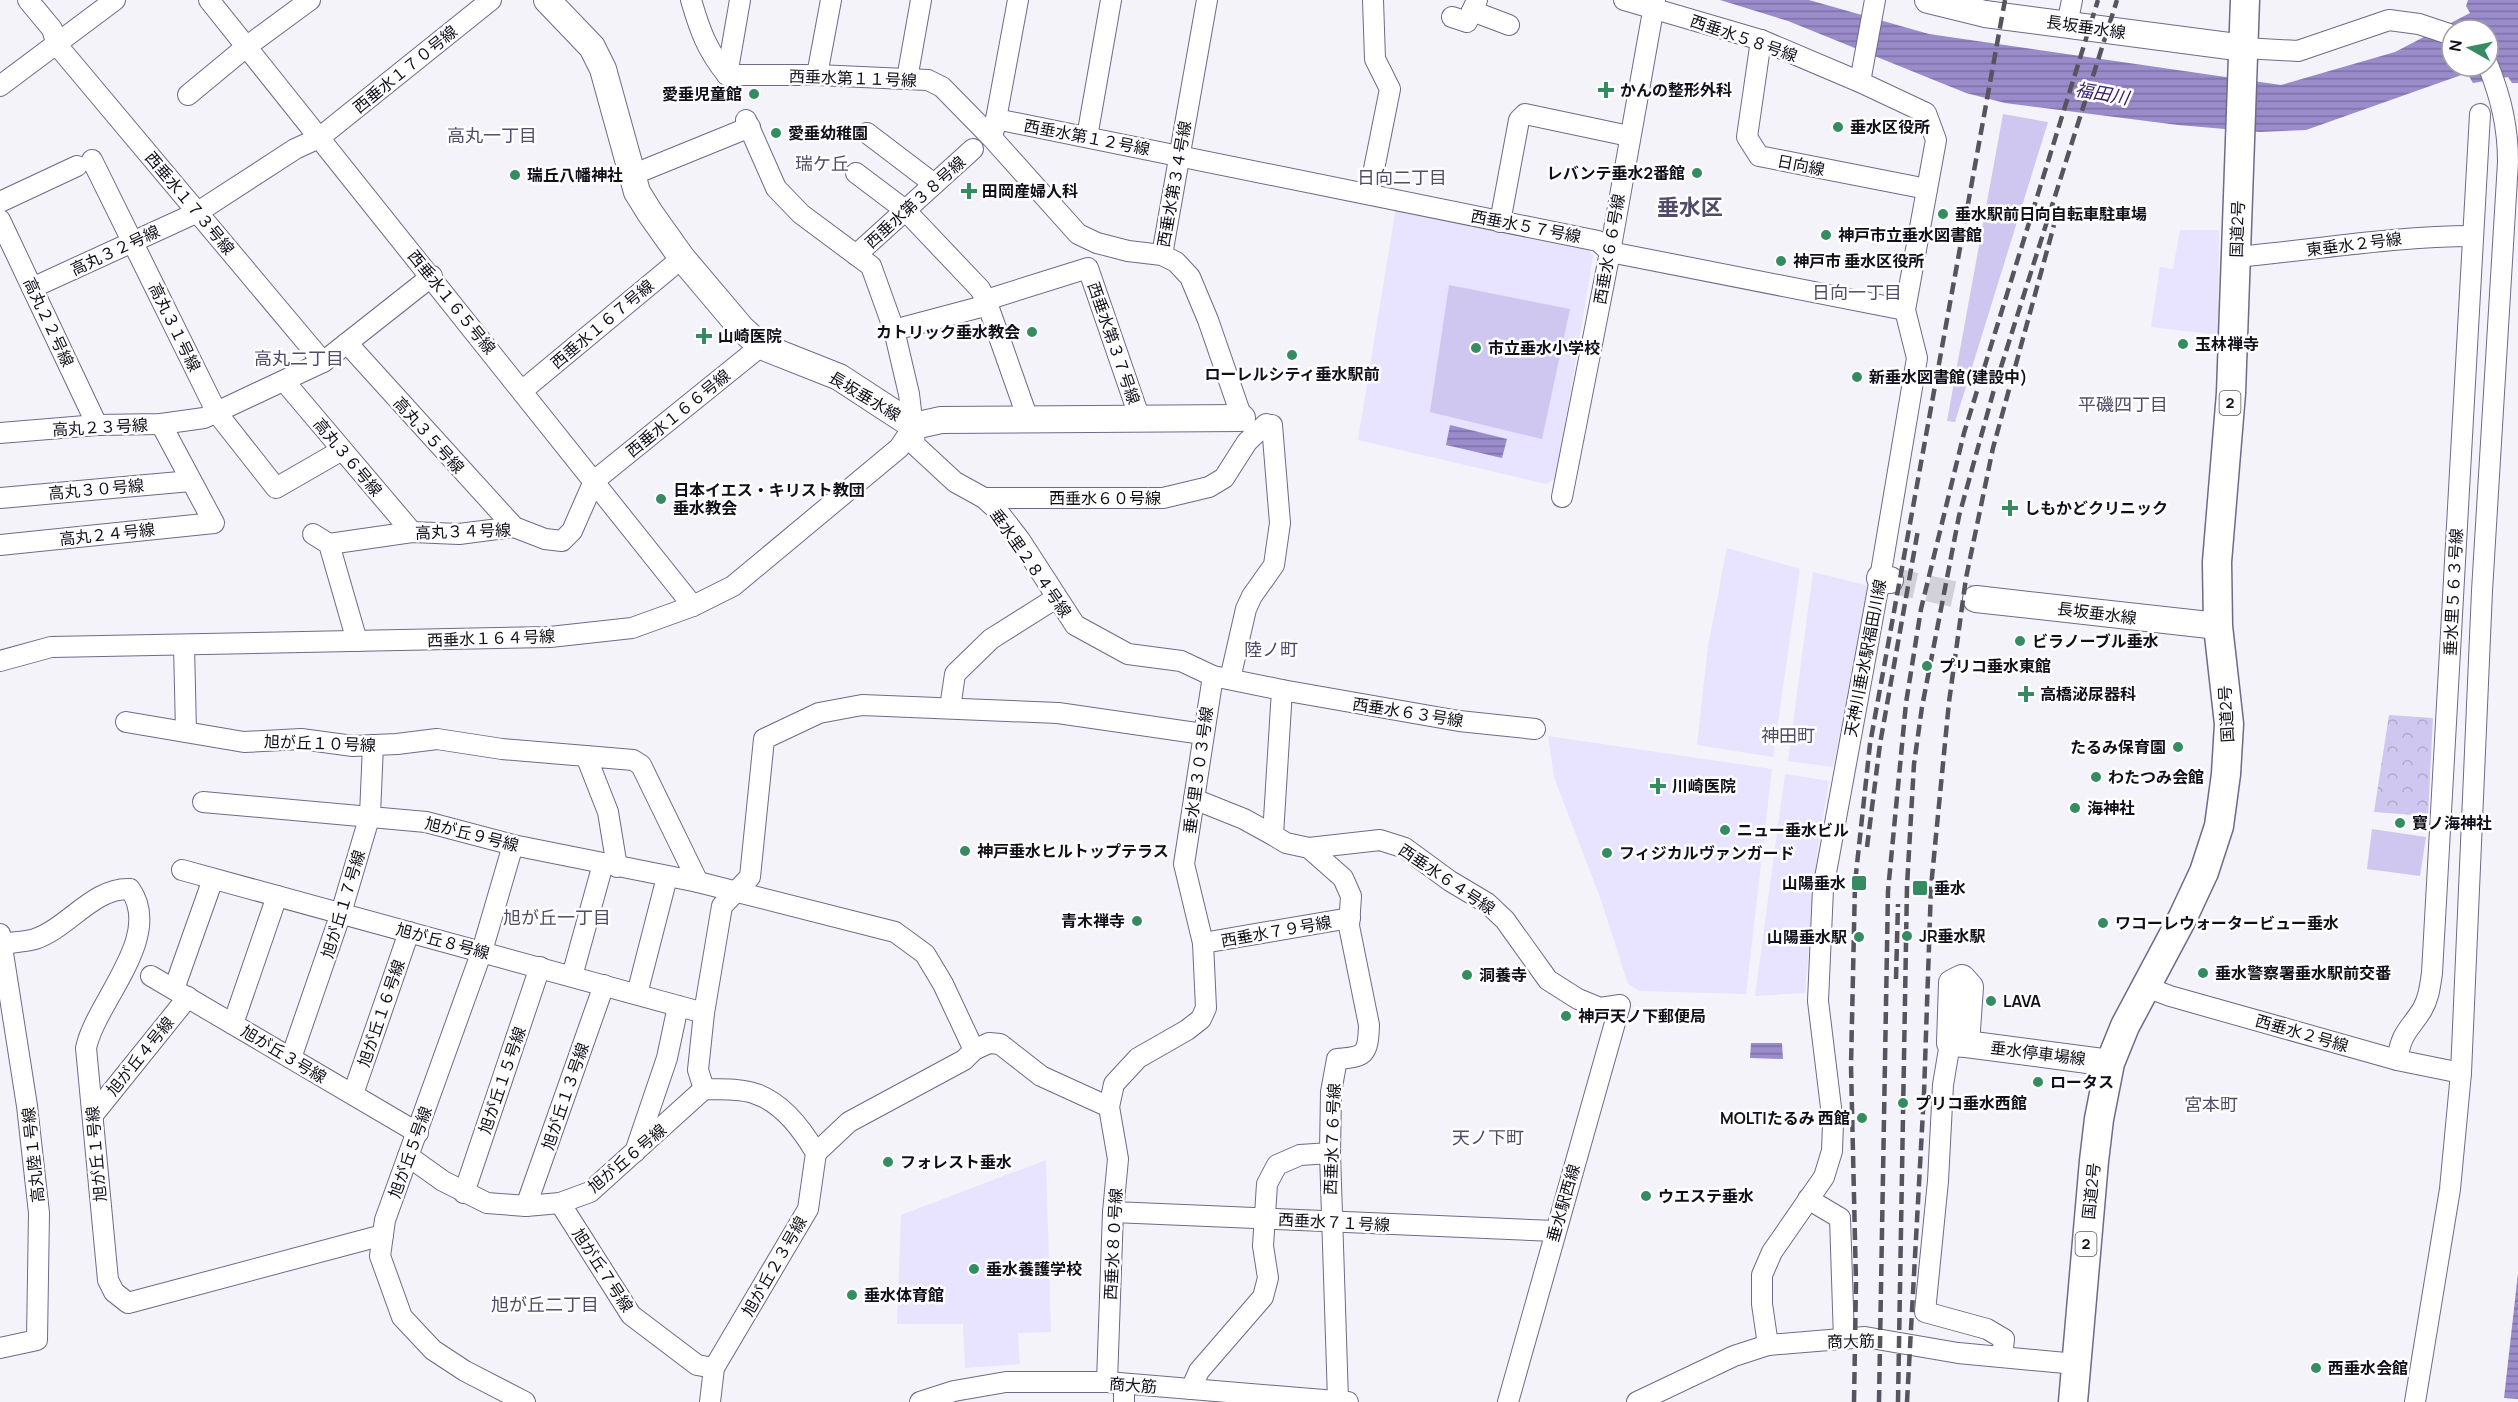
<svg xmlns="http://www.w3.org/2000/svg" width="2518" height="1402" viewBox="0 0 2518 1402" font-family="Manrope,'Noto Sans JP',sans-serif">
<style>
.built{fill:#e8e3fe}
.green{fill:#cfc7f0}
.park{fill:url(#park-crowns)}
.water{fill:url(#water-rules);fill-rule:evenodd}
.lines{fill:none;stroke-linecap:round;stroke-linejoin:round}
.major-tunnel{stroke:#d2d1d9;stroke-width:26;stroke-dasharray:26 13;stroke-linecap:butt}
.minor-casing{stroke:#706989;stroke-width:22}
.major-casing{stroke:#706989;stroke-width:28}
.highway-casing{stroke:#706989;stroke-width:31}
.minor{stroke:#fff;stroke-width:20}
.major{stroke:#fff;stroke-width:26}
.highway{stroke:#fff;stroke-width:28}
.rail{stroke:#56545e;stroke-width:4.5;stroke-dasharray:12 6;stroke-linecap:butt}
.poi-dot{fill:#358c60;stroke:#fff;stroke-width:2}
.labels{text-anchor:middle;stroke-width:5;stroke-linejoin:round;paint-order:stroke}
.shield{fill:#fff;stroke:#59575f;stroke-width:1.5}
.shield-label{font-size:15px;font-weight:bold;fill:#120f1b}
.street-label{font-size:16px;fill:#120f1b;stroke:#fff}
.poi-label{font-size:16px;font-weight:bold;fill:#120f1b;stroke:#fff;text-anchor:start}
.water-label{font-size:18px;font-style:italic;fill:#3a216c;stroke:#fff}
.neighbourhood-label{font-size:18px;fill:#524c6a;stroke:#fff}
.district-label{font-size:22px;font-weight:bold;fill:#524c6a;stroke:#fff}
</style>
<defs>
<pattern id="park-crowns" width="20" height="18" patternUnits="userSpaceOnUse" patternTransform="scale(1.5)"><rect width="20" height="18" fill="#cfc7f0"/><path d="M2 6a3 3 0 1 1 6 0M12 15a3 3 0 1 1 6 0" fill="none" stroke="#b1aacd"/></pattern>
<pattern id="water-rules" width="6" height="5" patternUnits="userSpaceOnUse" patternTransform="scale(1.5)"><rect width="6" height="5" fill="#9a8ccb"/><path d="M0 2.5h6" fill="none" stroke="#7c71a4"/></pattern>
</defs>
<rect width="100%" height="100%" fill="#f4f3fa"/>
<g class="built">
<polygon points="1396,207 1587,248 1593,256 1556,479 1546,484 1358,440"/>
<polygon points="2180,230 2219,230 2218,335 2151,327 2160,267 2173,269"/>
<polygon points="1727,548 1800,569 1773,757 1697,745 1708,646"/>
<polygon points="1813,572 1869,586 1833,767 1788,761"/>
<polygon points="1548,736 1772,769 1746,994 1640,991 1628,984 1601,900 1554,777"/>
<polygon points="1785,774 1829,781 1817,854 1805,993 1755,996"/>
<polygon points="1046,1160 1051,1332 1018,1333 1020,1364 965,1368 963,1324 897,1324 901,1215"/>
</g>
<g class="green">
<polygon points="2003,114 2048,122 1955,422 1947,421"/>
<polygon points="1449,285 1570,309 1542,439 1430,412"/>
<polygon points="2372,829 2426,837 2420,876 2367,869"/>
</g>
<polygon class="park" points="2389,715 2433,718 2428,816 2374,812"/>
<g class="water">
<path d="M 1720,0 L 1809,0 L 1929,34 L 2281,85 L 2395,52 L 2470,13 L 2466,6 L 2468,0 L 2518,0 L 2518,83 L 2512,83 L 2508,77 L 2473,83 L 2467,73 L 2306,130 L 2260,132 L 2178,125 L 2005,103 L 1966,93 L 1788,21 ZM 2452,30 L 2488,30 L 2488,66 L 2452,66 Z"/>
<polygon points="1450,425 1507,439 1502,458 1446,445"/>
<polygon points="1751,1043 1782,1043 1783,1059 1750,1058"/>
<polygon points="2518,1273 2518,1399 2504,1398"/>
</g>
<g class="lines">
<polyline class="major-tunnel" points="1890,580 1976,599"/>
<defs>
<g id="minor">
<polyline points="28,0 52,29 57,45 323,362"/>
<polyline points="209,0 693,606"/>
<path d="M 691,0 C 700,31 707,50 727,75"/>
<polyline points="1624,0 1761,40 1860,82 1926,113 1936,140 1905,310 1917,358 1880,578 1823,889 1818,1001 1833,1124 1832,1151 1824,1177 1772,1252 1762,1275 1762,1304 1768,1345"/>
<polyline points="1472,11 1509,25"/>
<polyline points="1452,17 1467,22 1477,0"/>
<polyline points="2067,25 2072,0"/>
<polyline points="1761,40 1747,137 1759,156 1927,189"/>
<polyline points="2244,48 2298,51 2389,20 2419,24 2452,35"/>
<polyline points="727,75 817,75 928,80 942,87 992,138 1078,234 1097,243 1128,251 1162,255 1176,262 1190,277 1208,320 1242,418"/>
<polyline points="727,75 740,0"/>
<polyline points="817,75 831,0"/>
<polyline points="907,79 921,0"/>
<polyline points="1860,82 1875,0"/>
<polyline points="0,86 115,0"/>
<polyline points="188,95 246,47 310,0"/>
<polyline points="996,119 1598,241 1610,252 1905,310"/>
<polyline points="746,120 776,188 801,214 871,266 894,330 909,394 915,445 955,482 984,498 996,509 1020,540 1075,625 1128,654 1181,661 1213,676 1282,690 1459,721 1535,729"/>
<polyline points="994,130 1018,0"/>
<polyline points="867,133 934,184"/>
<polyline points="1087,137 1111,0"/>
<polyline points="92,160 217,413 276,488 342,450"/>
<polyline points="856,173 905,210 980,289 986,300 1028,419"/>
<polyline points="632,175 750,127"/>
<polyline points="1369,194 1390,89 1375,59 1373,0"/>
<polyline points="0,202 77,166"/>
<polyline points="0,220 97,425"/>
<polyline points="1500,222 1519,120 1525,114 1629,136"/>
<polyline points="856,255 973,149"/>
<polyline points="1162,255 1207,0"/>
<path d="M 2236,257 C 2314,250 2394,236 2473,236"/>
<polyline points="32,288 198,212 295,149 319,138 491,0"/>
<polyline points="986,300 1088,268 1140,419"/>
<polyline points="894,330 988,305"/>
<polyline points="347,343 514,527"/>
<polyline points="284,381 412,532"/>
<polyline points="523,390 682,258"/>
<polyline points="0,433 97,425 161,424 204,418 323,362 432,276"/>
<polyline points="1562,497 1610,252 1655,0"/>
<polyline points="0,498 191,481"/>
<polyline points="984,498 1163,498 1209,487 1224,478 1247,442 1266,424"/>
<polyline points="313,534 329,544 357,641"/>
<polyline points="329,544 412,532 459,534 514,527 545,539 562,541 572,531 594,481 761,346"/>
<polyline points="0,545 214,523 161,424"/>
<polyline points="184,645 186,732"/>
<polyline points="0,661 51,647 550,637 632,628 693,606 733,586 899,448 914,426"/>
<polyline points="1230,679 1246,609 1252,596 1274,565 1280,523 1272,425"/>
<polyline points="1282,690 1273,835 1286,843 1309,848 1380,840 1405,848 1450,881 1487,903 1505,920 1548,980 1578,999 1600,1008 1620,1005 1508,1402"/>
<polyline points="950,708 955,674 991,639 1056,598"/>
<polyline points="126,722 244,742 301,739 353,746 397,744 437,739 502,749 586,756"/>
<polyline points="1194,799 1244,819 1273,835"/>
<polyline points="203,802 426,822 513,845 698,882 895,932 925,954 943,984 974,1050 964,1060 849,1122 816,1153"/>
<polyline points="513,845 482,951 385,1220 380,1256 402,1317 433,1350 465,1371 525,1402"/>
<path d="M 1309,848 L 1343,878 L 1351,896 L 1349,926 L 1369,1025 C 1368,1055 1365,1057 1337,1059 L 1331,1092 L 1330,1153 L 1338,1400"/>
<polyline points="617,867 608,812 586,756 633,760 641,765 698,882"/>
<polyline points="182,870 704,1013"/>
<polyline points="0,934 27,1106 39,1213 37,1340 0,1348"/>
<polyline points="1203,943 1350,918"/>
<path d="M 2,944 C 13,942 25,942 35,939 C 68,928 94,887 130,889 C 164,937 96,1001 86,1048 L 108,1280 L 114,1292 L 128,1303 L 383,1235"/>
<polyline points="151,976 418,1133"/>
<polyline points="572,976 603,864"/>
<polyline points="2146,987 2170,996 2397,1060 2461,1073"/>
<polyline points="174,989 213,879"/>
<polyline points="637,994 667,877"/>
<polyline points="233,1024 277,896"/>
<polyline points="1950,1043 1943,1085 1938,1181 1925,1312 1987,1329 2004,1339 2002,1357"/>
<polyline points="974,1050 989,1043 1000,1044 1041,1076 1109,1107"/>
<polyline points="291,1058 341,913 370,815 373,745"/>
<path d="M 2397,1060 C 2402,1031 2408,1032 2422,1010 C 2429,998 2430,986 2432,973 L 2480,114"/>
<polyline points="704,1089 698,1070 704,1013 722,906 750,877 764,739 819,713 862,705 1058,713 1203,734"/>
<path d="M 704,1089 C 720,1090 741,1088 756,1094 C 783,1103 802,1129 816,1153 L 808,1209 L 714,1368 L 710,1402"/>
<polyline points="353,1094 409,932"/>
<polyline points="93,1115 188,997"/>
<polyline points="635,1152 667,1058 678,1006"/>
<polyline points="408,1156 443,1181 487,1203 526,1206 560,1203 590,1192 704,1089"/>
<polyline points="464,1193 540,967"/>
<polyline points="1808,1199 1840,1218 1844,1339"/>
<polyline points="560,1203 631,1315 697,1365 714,1368"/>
<polyline points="526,1206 604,985"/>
<polyline points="1113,1212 1555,1231"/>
<polyline points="1107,1382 1113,1212 1118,1159 1109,1107 1114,1084 1138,1058 1187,1030 1201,1019 1206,1008 1203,943 1184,864 1213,676"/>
<polyline points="1124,1384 1124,1402"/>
<polyline points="1191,1389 1199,1371 1263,1297 1268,1278 1263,1246 1267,1184 1277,1165 1300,1155 1330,1153"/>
<polyline points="920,1402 954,1391 1006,1382 1107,1382 1348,1402"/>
<polyline points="1637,1402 1734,1356 1768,1345 1865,1337 1958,1353 2076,1364"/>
<path d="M 2415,1402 L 2450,1189 L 2461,1073 L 2482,591 L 2508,162 C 2508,127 2501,98 2488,65"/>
</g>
<g id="major">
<polyline points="547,0 592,47 603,69 637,192 650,213 682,258 742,329 761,346 839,377 914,426 941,420 1242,418"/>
<polyline points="1928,0 1985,14 2244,48"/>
<polyline points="1880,578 1890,580"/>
<polyline points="1976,599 2218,626"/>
<polyline points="1966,1044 1950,1043 1952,983 1962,978 1970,987 1966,1044 2110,1063"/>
</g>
<polyline id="highway" points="2073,1402 2094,1161 2099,1119 2110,1063 2125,1026 2183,917 2204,872 2219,826 2226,774 2229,724 2218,626 2217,562 2231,393 2245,0"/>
</defs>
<use href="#minor" class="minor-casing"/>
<use href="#major" class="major-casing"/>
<use href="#highway" class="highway-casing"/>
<use href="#minor" class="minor"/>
<use href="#major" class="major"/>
<use href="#highway" class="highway"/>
<g class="rail">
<polyline points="1867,847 1880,744 1918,530"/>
<polyline points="1896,979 1898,904"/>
<polyline points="1854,1402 1856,1283 1851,1066 1855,883 1870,744 2005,0"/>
<polyline points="1879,1402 1888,891 1906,703 1921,609 1964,433 2098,0"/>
<polyline points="1898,1402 1907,886 1914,764 1922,707 1959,516 1995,386 2117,0"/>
<polyline points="1907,1402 1924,1093 1931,887 1949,702 1966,578 1993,448 2054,225"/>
</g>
</g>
<g class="poi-dot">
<path d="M1603 81h6v6h6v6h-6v6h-6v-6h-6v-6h6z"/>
<circle cx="754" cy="94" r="6"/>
<circle cx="1838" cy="127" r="6"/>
<circle cx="776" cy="133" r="6"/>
<circle cx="1697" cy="173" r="6"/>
<circle cx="515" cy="175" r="6"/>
<path d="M966 182h6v6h6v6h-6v6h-6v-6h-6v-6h6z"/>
<circle cx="1943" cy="214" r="6"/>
<circle cx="1826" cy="235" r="6"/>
<circle cx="1781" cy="261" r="6"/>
<circle cx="1032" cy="332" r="6"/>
<path d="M701 327h6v6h6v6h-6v6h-6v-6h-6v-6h6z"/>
<circle cx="2183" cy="344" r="6"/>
<circle cx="1476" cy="348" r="6"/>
<circle cx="1292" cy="355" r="6"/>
<circle cx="1857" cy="377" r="6"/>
<circle cx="661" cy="499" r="6"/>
<path d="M2007 499h6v6h6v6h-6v6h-6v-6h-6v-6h6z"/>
<circle cx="2020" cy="641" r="6"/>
<circle cx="1927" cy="666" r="6"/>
<path d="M2023 685h6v6h6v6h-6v6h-6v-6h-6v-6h6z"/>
<circle cx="2178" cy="747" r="6"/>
<circle cx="2096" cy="777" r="6"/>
<path d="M1655 777h6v6h6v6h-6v6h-6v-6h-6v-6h6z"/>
<circle cx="2075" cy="808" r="6"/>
<circle cx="2400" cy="823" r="6"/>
<circle cx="1725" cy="830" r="6"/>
<circle cx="965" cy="851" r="6"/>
<circle cx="1607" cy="853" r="6"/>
<rect x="1851" y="875" width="16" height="16" rx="3"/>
<rect x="1912" y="880" width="16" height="16" rx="3"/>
<circle cx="1137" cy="921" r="6"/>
<circle cx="2103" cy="923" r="6"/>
<circle cx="1907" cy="936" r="6"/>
<circle cx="1859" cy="937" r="6"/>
<circle cx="2203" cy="973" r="6"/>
<circle cx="1467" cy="975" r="6"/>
<circle cx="1991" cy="1001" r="6"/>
<circle cx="1566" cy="1016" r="6"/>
<circle cx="2038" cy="1082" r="6"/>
<circle cx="1903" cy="1103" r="6"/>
<circle cx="1862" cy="1118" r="6"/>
<circle cx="888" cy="1162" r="6"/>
<circle cx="1646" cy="1196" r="6"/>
<circle cx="974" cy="1269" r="6"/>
<circle cx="852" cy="1295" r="6"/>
<circle cx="2316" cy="1368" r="6"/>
</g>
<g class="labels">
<g class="shield">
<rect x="2219.5" y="391" width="21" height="24" rx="4.5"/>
<rect x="2075.5" y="1232" width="21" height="24" rx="4.5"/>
</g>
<g class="shield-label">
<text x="2230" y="408">2</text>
<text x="2086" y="1249">2</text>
</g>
<g class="street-label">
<text transform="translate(2086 27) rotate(8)" y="6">長坂垂水線</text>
<text transform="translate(1744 38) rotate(19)" y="6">西垂水５８号線</text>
<text transform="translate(405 69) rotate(-39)" y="6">西垂水１７０号線</text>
<text transform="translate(853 78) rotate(2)" y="6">西垂水第１１号線</text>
<text transform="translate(1087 137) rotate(11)" y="6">西垂水第１２号線</text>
<text transform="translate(1801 165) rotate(11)" y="6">日向線</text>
<text transform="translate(1174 184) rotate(-80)" y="6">西垂水第３４号線</text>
<text transform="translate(915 202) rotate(-42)" y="6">西垂水第３８号線</text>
<text transform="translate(190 203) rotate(50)" y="6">西垂水１７３号線</text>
<text transform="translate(1526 226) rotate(11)" y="6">西垂水５７号線</text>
<text transform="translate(2237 229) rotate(-88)" y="6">国道2号</text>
<text transform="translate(2354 244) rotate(-7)" y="6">東垂水２号線</text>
<text transform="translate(1609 249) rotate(-80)" y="6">西垂水６６号線</text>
<text transform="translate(115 250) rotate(-25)" y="6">高丸３２号線</text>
<text transform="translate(452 302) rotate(51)" y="6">西垂水１６５号線</text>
<text transform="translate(49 322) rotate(65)" y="6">高丸２２号線</text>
<text transform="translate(602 324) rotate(-40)" y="6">西垂水１６７号線</text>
<text transform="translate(175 327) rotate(64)" y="6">高丸３１号線</text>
<text transform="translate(1114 343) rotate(71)" y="6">西垂水第３７号線</text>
<text transform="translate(865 396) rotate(31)" y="6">長坂垂水線</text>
<text transform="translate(678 413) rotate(-39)" y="6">西垂水１６６号線</text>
<text transform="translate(100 427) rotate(-3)" y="6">高丸２３号線</text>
<text transform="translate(429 435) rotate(48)" y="6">高丸３５号線</text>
<text transform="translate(348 457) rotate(50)" y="6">高丸３６号線</text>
<text transform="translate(96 489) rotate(-5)" y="6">高丸３０号線</text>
<text x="1105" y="504">西垂水６０号線</text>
<text transform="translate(463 531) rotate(-2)" y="6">高丸３４号線</text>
<text transform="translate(107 534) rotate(-6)" y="6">高丸２４号線</text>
<text transform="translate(1031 563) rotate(55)" y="6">垂水里２８４号線</text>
<text transform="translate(2453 592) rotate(-87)" y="6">垂水里５６３号線</text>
<text transform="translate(2097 613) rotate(7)" y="6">長坂垂水線</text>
<text transform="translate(491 638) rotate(-2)" y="6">西垂水１６４号線</text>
<text transform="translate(1865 658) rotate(-79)" y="6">天神川垂水駅福田川線</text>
<text transform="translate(1408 712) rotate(9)" y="6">西垂水６３号線</text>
<text transform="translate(2226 714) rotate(-93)" y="6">国道2号</text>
<text transform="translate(320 743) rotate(2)" y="6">旭が丘１０号線</text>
<text transform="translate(1198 770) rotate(-82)" y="6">垂水里３０３号線</text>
<text transform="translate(472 834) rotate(14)" y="6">旭が丘９号線</text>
<text transform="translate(1447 879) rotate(34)" y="6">西垂水６４号線</text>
<text transform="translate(343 904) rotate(-73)" y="6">旭が丘１７号線</text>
<text transform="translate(1276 931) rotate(-10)" y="6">西垂水７９号線</text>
<text transform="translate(443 941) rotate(15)" y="6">旭が丘８号線</text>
<text transform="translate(381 1013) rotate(-71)" y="6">旭が丘１６号線</text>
<text transform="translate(2302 1033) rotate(16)" y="6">西垂水２号線</text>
<text transform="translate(2038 1053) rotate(7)" y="6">垂水停車場線</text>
<text transform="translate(284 1054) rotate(31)" y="6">旭が丘３号線</text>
<text transform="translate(140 1056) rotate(-51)" y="6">旭が丘４号線</text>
<text transform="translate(502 1080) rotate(-71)" y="6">旭が丘１５号線</text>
<text transform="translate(565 1096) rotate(-71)" y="6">旭が丘１３号線</text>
<text transform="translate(1332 1139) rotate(-88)" y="6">西垂水７６号線</text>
<text transform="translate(410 1152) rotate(-70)" y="6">旭が丘５号線</text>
<text transform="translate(96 1154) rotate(-95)" y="6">旭が丘１号線</text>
<text transform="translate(33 1155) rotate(-96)" y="6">高丸陸１号線</text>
<text transform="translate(627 1158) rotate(-40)" y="6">旭が丘６号線</text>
<text transform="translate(2091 1191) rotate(-84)" y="6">国道2号</text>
<text transform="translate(1563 1203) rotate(-74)" y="6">垂水駅西線</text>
<text transform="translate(1334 1222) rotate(3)" y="6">西垂水７１号線</text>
<text transform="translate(1113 1244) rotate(-87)" y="6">西垂水８０号線</text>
<text transform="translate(774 1266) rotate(-60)" y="6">旭が丘２３号線</text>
<text transform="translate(603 1270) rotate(57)" y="6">旭が丘７号線</text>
<text transform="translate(1851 1341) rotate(-1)" y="6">商大筋</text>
<text transform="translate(1133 1385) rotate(4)" y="6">商大筋</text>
</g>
<g class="poi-label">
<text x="1620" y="96">かんの整形外科</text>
<text x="742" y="100" text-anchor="end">愛垂児童館</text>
<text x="1850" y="133">垂水区役所</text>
<text x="788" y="139">愛垂幼稚園</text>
<text x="1685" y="179" text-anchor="end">レバンテ垂水2番館</text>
<text x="527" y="181">瑞丘八幡神社</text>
<text x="982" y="197">田岡産婦人科</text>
<text x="1955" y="220">垂水駅前日向自転車駐車場</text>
<text x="1838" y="241">神戸市立垂水図書館</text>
<text x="1793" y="267">神戸市 垂水区役所</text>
<text x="1020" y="338" text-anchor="end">カトリック垂水教会</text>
<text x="718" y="342">山崎医院</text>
<text x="2195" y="350">玉林禅寺</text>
<text x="1488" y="354">市立垂水小学校</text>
<text x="1292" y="380" text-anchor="middle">ローレルシティ垂水駅前</text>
<text x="1869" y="383">新垂水図書館(建設中)</text>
<text x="673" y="496">日本イエス・キリスト教団<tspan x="673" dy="18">垂水教会</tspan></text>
<text x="2024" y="514">しもかどクリニック</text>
<text x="2032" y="647">ビラノーブル垂水</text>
<text x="1939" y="672">プリコ垂水東館</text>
<text x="2040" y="700">高橋泌尿器科</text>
<text x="2166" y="753" text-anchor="end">たるみ保育園</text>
<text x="2108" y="783">わたつみ会館</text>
<text x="1672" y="792">川崎医院</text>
<text x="2087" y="814">海神社</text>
<text x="2412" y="829">寶ノ海神社</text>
<text x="1737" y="836">ニュー垂水ビル</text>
<text x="977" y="857">神戸垂水ヒルトップテラス</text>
<text x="1619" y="859">フィジカルヴァンガード</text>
<text x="1846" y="889" text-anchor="end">山陽垂水</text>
<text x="1934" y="894">垂水</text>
<text x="1125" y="927" text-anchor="end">青木禅寺</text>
<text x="2115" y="929">ワコーレウォータービュー垂水</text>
<text x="1919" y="942">JR垂水駅</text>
<text x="1847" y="943" text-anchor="end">山陽垂水駅</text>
<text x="2215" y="979">垂水警察署垂水駅前交番</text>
<text x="1479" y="981">洞養寺</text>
<text x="2003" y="1007">LAVA</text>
<text x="1578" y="1022">神戸天ノ下郵便局</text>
<text x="2050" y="1088">ロータス</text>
<text x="1915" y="1109">プリコ垂水西館</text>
<text x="1850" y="1124" text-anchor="end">MOLTIたるみ 西館</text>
<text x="900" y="1168">フォレスト垂水</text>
<text x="1658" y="1202">ウエステ垂水</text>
<text x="986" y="1275">垂水養護学校</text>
<text x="864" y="1301">垂水体育館</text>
<text x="2328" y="1374">西垂水会館</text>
</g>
<g class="water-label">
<text transform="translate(2102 94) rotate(10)" y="6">福田川</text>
</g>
<g class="neighbourhood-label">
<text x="492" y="142">高丸一丁目</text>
<text x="822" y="170">瑞ケ丘</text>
<text x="1402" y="184">日向二丁目</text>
<text x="1857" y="299">日向一丁目</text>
<text x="299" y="365">高丸二丁目</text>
<text x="2123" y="411">平磯四丁目</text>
<text x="1271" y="656">陸ノ町</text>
<text x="1788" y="742">神田町</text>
<text x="557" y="924">旭が丘一丁目</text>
<text x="2211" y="1111">宮本町</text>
<text x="1488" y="1144">天ノ下町</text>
<text x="545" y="1311">旭が丘二丁目</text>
</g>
<g class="district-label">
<text x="1690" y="215">垂水区</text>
</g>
</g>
<g transform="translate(2470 48) rotate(279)"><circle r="28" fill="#ffffff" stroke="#a09fa4" stroke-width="1.5"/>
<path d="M0-4.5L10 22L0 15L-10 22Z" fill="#358c60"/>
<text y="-9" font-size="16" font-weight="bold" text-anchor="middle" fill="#120f1b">N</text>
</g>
</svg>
